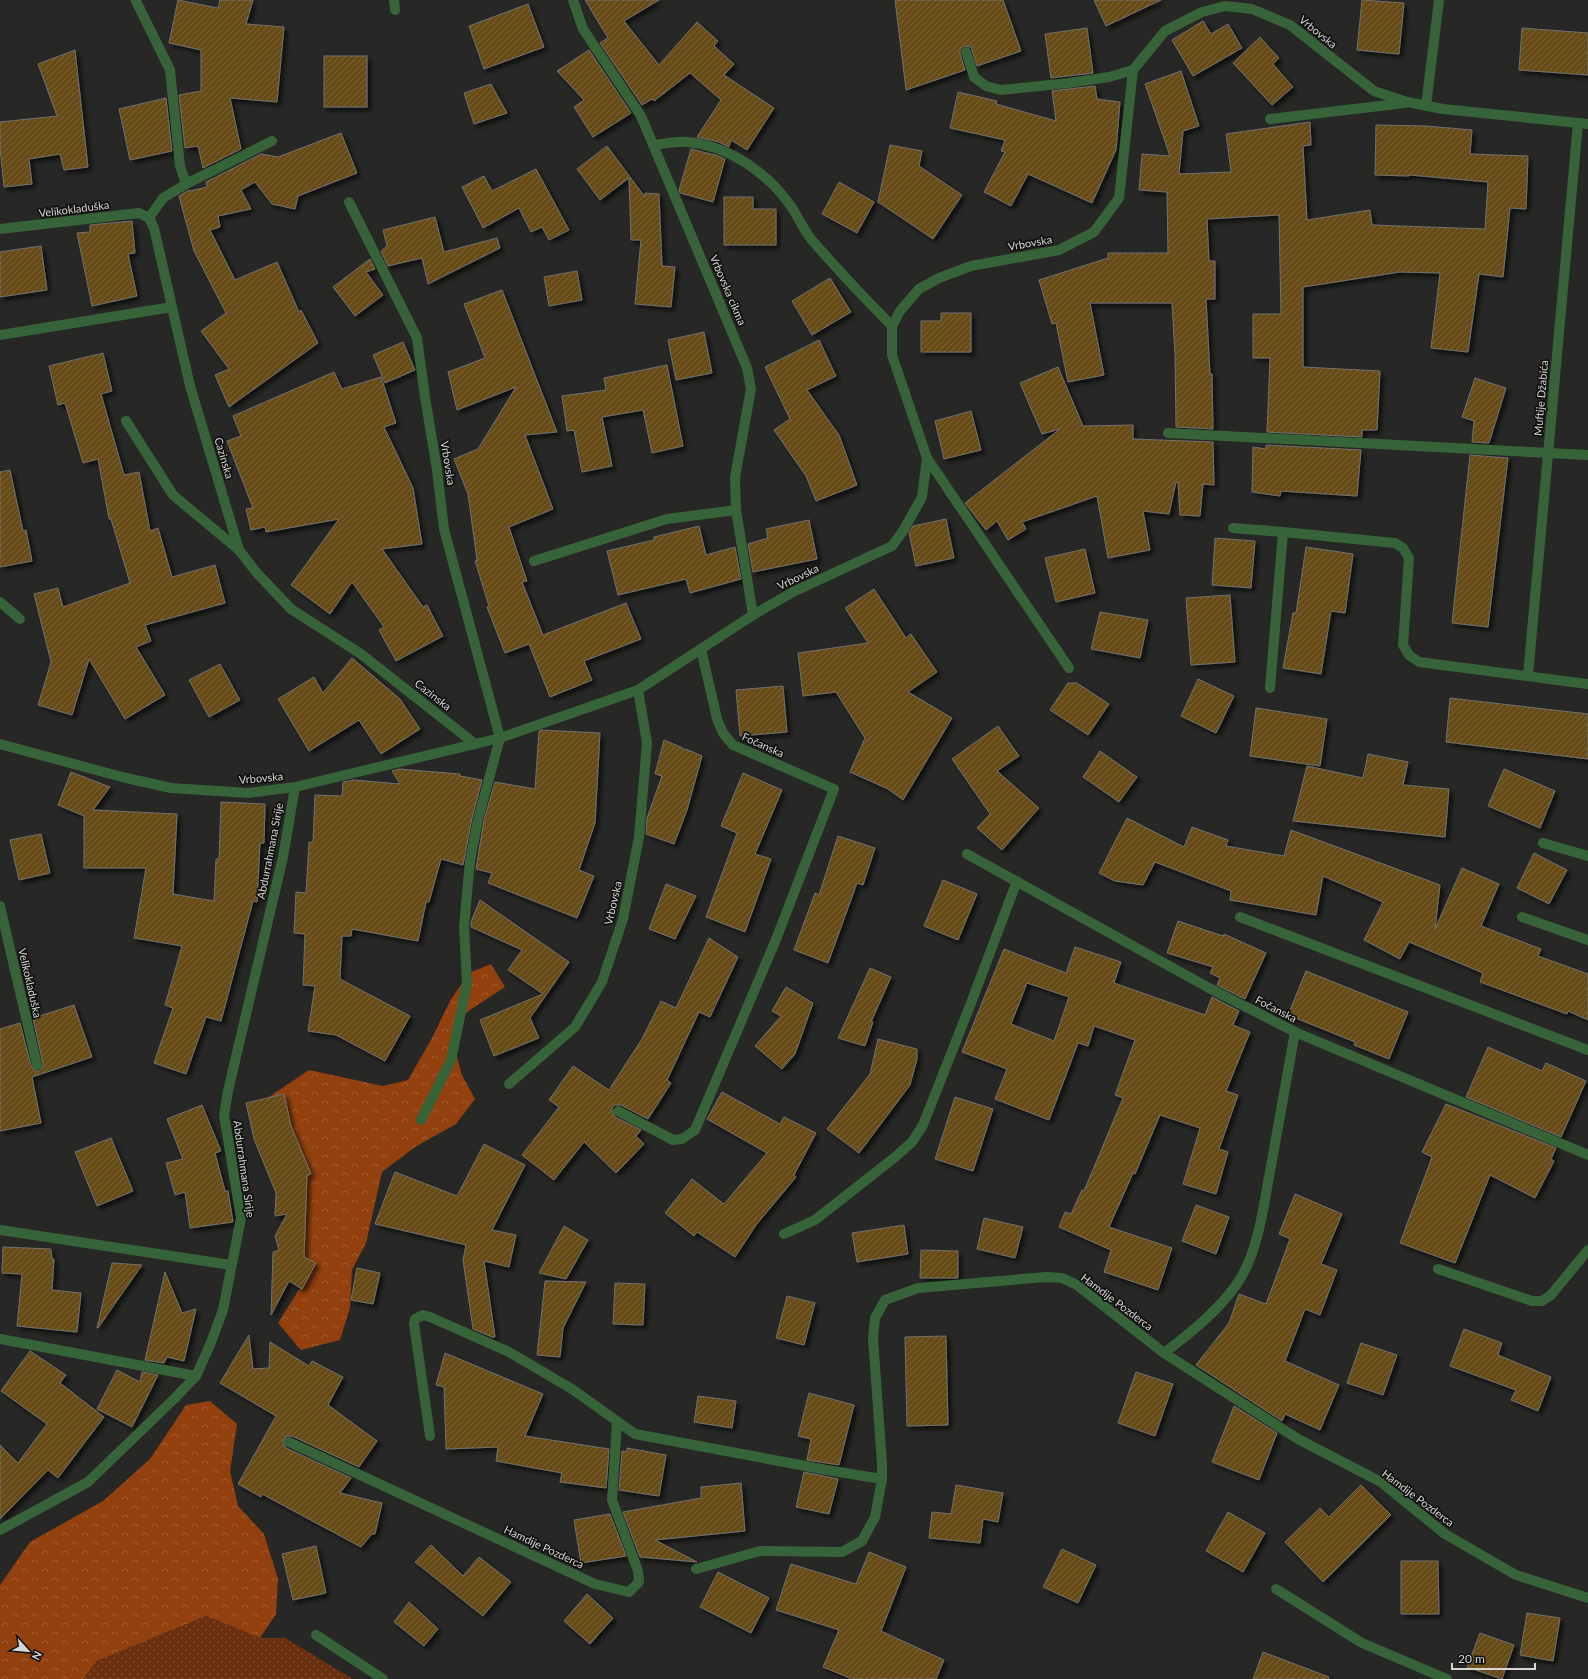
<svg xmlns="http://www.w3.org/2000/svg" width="1588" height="1679" viewBox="0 0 1588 1679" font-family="Lato,sans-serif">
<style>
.green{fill:url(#green-dots)}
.forest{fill:url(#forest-crowns)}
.building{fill:url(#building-hatch);stroke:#72716e;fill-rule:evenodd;filter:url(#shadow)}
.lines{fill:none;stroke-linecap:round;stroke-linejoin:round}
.minor{stroke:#376339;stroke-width:10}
.labels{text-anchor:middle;stroke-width:3.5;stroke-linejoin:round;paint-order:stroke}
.street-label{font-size:11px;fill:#d6d6d4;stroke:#10100f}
</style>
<defs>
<pattern id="green-dots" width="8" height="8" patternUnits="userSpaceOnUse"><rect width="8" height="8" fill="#6a2f0e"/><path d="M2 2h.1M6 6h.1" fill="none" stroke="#7f4c30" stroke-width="1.8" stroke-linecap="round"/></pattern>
<pattern id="forest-crowns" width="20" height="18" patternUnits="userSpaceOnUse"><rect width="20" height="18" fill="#92400d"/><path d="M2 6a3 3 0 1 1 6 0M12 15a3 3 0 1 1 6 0" fill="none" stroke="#a15b2f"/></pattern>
<pattern id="building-hatch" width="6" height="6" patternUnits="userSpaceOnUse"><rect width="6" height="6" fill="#664b19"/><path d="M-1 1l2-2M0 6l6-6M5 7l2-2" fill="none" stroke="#7b643a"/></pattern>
<filter id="shadow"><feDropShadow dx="3.5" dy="3.5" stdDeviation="2" flood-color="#0009"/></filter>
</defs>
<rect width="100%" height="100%" fill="#272725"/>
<polygon class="green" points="206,1616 260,1638 285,1638 353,1679 83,1679 97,1661"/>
<g class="forest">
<polygon points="491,964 505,987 467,1012 451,1036 462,1075 475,1099 456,1124 415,1147 382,1172 366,1243 352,1270 350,1308 340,1340 301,1350 278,1323 300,1288 278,1142 269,1097 309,1070 383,1086 408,1080 432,1038 450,1001 469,973"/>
<polygon points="210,1401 237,1424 230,1471 238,1506 264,1534 278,1579 276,1614 260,1638 206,1616 97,1661 83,1679 0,1679 0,1585 30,1542 103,1501 150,1459 186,1405"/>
</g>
<g class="building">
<polygon points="178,0 218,8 220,0 253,0 246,24 284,27 277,102 230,98 241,149 203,168 198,146 185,148 179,95 201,91 201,50 169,43"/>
<polygon points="585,0 659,0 624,21 659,65 697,22 718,41 714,46 734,64 724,75 774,108 747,150 731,140 729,147 719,142 697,137 721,100 690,73 654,101 652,99 642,105 600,43 608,38"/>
<polygon points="895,0 1003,0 1021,51 977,66 971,47 964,46 960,50 960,54 965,70 906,90"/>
<polygon points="1094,0 1161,0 1106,26"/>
<polygon points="1362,0 1404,3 1399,54 1357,50"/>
<polygon points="528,4 544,47 484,69 469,26"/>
<polygon points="1203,21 1211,34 1228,24 1242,48 1193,76 1172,40"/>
<polygon points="1087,28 1093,73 1051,78 1045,34"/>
<polygon points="1522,28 1588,33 1588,75 1519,70"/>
<polygon points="1260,37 1279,58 1273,64 1293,87 1272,105 1233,63"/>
<polygon points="75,50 88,167 64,170 60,154 29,159 32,184 4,187 0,148 0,122 57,116 38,64"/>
<polygon points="589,50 631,113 593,137 574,107 584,100 557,71"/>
<rect x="324" y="56" width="43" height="51"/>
<polygon points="1181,71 1199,126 1183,131 1179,174 1231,172 1226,134 1310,122 1311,145 1303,146 1307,220 1370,210 1372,225 1485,229 1488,182 1410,175 1409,176 1375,175 1376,125 1427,126 1472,130 1470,154 1528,156 1526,209 1510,208 1503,277 1479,274 1468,352 1431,348 1440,273 1400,272 1303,287 1303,367 1380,371 1377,430 1362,430 1362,437 1267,432 1270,358 1253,358 1253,314 1281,314 1279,215 1207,219 1209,261 1215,261 1215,299 1206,299 1210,374 1212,374 1213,429 1176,427 1175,354 1172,303 1090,303 1104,375 1068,382 1056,323 1052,324 1039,280 1108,258 1108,253 1168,253 1167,192 1139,190 1142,154 1170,156 1145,84"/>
<polygon points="491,84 507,113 474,124 464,93"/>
<polygon points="1095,86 1097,99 1120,102 1116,150 1092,203 1028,174 1011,206 984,192 1005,152 1001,151 1005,140 950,128 958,92 997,101 996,104 1056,121 1052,91"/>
<polygon points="166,98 172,151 130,160 119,109"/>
<polygon points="341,133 357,173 298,196 295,209 272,204 255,182 241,190 251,209 218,216 220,227 210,230 235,280 277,262 299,312 301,310 318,343 229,407 215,375 229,369 201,331 226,313 194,251 179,196 189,190 190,191 207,187 206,182 261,154 278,157"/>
<polygon points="890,145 922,151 919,166 962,195 933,239 878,202"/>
<polygon points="607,146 645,197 645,193 659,194 662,266 675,267 671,307 635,304 641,240 631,240 629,178 600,200 577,169"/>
<polygon points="691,149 715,155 725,159 713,202 680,193 679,190"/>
<polygon points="536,169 569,230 549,240 542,227 531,232 519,208 483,228 462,187 484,176 492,191"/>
<polygon points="839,182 874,202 857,233 822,214"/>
<polygon points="724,197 753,197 753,209 776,209 776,245 724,245"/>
<polygon points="435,217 444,252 497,238 500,248 428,284 422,258 388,266 381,251 387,246 383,230"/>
<polygon points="132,221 135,253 128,254 137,296 92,306 77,233 90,232 90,225"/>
<polygon points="41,246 47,290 0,297 0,252"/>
<polygon points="370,259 375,269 366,272 383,295 355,316 333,287"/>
<polygon points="577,271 582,300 549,306 544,277"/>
<polygon points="830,278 851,312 812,335 792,301"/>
<polygon points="502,290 557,432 525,435 553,509 509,527 527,581 522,582 543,635 626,603 641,639 584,661 592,680 550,697 529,644 505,653 487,607 489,606 475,561 477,560 468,494 454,459 478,449 516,387 457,410 448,372 485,358 464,304"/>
<polygon points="941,313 971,313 971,352 921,352 921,321 941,321"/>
<polygon points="704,332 712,373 676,380 668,340"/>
<polygon points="819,340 836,376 807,390 839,435 857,485 816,501 806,476 774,430 790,419 765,367"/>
<polygon points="403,342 415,370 385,383 373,355"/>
<polygon points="103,353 112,391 101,394 124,475 139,472 150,531 158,528 172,577 215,565 225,603 145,625 151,641 136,647 165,695 125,719 89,659 72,715 38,705 51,662 34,594 58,588 63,607 130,583 111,519 109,519 98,459 83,463 65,403 58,405 49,366"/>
<polygon points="667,365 683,446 652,453 643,410 602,417 612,466 582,472 574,430 567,431 562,396 606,390 604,378"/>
<polygon points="1058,367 1083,426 1133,425 1133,439 1213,442 1214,485 1203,484 1200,516 1180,515 1178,482 1176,482 1169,514 1143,511 1150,550 1108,558 1097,496 1022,522 1026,529 1008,540 997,521 986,530 965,503 1060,429 1042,434 1020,383"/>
<polygon points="334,372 342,389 381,377 396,423 384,427 413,488 422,544 382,549 423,607 427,605 443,636 396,661 379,630 384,627 352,582 330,614 291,585 339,519 266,532 265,527 251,530 246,509 253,508 227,441 241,436 233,416"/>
<polygon points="1475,378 1506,388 1489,443 1472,442 1474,421 1462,417"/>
<polygon points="971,411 981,450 944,459 935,421"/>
<polygon points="1266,445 1361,450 1357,496 1281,491 1280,496 1252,492 1253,447 1266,449"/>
<polygon points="1470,455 1508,458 1488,627 1452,623"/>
<polygon points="10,470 23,531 26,530 32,561 0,567 0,472"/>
<polygon points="946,519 954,558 916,566 909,533 913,526"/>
<polygon points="809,520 817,559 753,572 748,544 768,538 766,529"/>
<polygon points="699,526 706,555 735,547 741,579 690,593 686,579 618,595 607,551 654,540 654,537"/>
<polygon points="1215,538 1255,541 1251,588 1212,585"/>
<polygon points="1306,547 1353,554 1345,613 1331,611 1321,674 1283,668 1293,613 1296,613"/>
<polygon points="1085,549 1095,593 1056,602 1045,558"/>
<polygon points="874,589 906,638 911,634 937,672 908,692 952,718 903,800 888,789 850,772 865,738 836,692 803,696 798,653 868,643 845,608"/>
<polygon points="1230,595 1235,662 1191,665 1186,598"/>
<polygon points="1100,612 1148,620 1140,658 1091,649"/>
<polygon points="352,658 400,699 420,729 381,754 359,720 309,751 278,699 314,677 323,693"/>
<polygon points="220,664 240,700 209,717 189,680"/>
<polygon points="1198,679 1234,696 1216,733 1181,716"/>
<polygon points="1068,683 1077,683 1109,704 1088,735 1050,710"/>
<polygon points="783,686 787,732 740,736 736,690"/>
<polygon points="1450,698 1588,714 1588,759 1446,742"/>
<polygon points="1256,708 1327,719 1320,766 1250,756"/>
<polygon points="998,726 1019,756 997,771 1039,808 1002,850 977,828 990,814 952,759"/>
<polygon points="541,730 600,733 595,823 579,870 594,876 577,918 488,883 492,873 476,869 484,820 495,782 535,789 539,731"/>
<polygon points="664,740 683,748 684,750 686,749 702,756 687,810 674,844 646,834 647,818 662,776 655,774"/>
<polygon points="1100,751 1137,777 1119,802 1083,777"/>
<polygon points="1368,754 1408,762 1403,785 1449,789 1445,837 1293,821 1307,766 1363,778"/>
<polygon points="399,769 460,774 460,776 482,780 472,818 463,865 441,859 429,902 426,902 418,941 352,929 351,936 342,936 340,979 410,1016 385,1061 336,1035 308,1031 315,986 303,985 305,934 294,933 296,892 306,893 309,842 313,842 315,795 342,796 343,782 354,780 400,784 392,771"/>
<polygon points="1504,769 1555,791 1540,828 1488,806"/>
<polygon points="71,772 110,787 93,810 177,814 173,894 214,901 216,859 219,859 221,802 265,804 264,843 260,843 257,902 253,901 221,1021 206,1017 186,1074 154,1063 173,1008 165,1005 182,946 134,938 146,868 84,868 84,816 58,805"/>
<polygon points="743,773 782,790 755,854 771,859 745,932 706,917 737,833 721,826"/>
<polygon points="1127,818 1184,847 1192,827 1228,840 1226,846 1284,856 1291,830 1440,885 1435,929 1462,868 1499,884 1481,926 1541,949 1538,956 1588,974 1588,1020 1568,1011 1567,1014 1480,982 1483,973 1409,942 1400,959 1364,940 1383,902 1323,876 1316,915 1230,900 1231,891 1155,862 1143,885 1115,881 1099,873"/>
<polygon points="41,834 50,873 19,880 10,840"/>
<polygon points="838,836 875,848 863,885 857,883 828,963 794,950 815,893 819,895"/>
<polygon points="1534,853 1567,870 1549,904 1517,888"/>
<polygon points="943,880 977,894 958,940 924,926"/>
<polygon points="666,884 696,896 675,939 649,929"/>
<polygon points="480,900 569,962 530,1018 539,1038 494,1056 480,1020 543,994 508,970 522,950 471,927 471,922"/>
<polygon points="1178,921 1223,936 1224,934 1266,953 1245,999 1217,985 1220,978 1210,973 1213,967 1167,953"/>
<polygon points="709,938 738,957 710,1017 699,1012 667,1080 671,1083 648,1119 621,1105 615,1105 612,1108 612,1112 615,1117 641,1130 636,1136 644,1144 616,1173 584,1142 554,1180 522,1155 559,1107 549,1100 573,1066 609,1090 642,1039 661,1001 676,1008"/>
<path d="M 1075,947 L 1121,962 L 1114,983 L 1205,1015 L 1212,997 L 1239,1011 L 1233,1025 L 1250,1032 L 1226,1091 L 1238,1095 L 1219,1149 L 1228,1152 L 1216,1194 L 1183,1184 L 1200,1128 L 1160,1115 L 1135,1174 L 1133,1173 L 1109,1227 L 1172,1248 L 1158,1290 L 1104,1272 L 1111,1250 L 1059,1227 L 1065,1212 L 1071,1214 L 1082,1190 L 1084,1191 L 1123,1098 L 1115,1095 L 1135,1040 L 1094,1026 L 1088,1046 L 1078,1043 L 1049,1120 L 995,1099 L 1007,1069 L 962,1052 L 1004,949 L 1066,973 ZM 1027,983 L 1069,997 L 1054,1041 L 1011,1024 Z"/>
<polygon points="870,968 891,977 871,1022 873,1022 865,1046 838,1038"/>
<polygon points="1306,971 1408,1012 1389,1059 1354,1045 1355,1042 1288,1015"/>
<polygon points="786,987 813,1003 795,1054 782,1069 755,1046 781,1016 772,1011"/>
<polygon points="74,1005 92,1057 32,1077 41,1123 0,1131 0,1029 20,1023 31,1066 35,1071 39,1071 43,1067 43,1064 33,1018"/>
<polygon points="878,1039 917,1049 917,1059 910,1085 859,1153 827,1129 870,1074"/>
<polygon points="1488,1047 1542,1071 1546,1063 1586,1081 1561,1137 1466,1097"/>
<polygon points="722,1092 780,1124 784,1117 816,1133 794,1175 796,1177 756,1225 735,1257 697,1232 694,1236 665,1213 692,1179 724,1204 767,1153 707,1119"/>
<polygon points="284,1094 291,1126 311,1174 307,1175 304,1257 316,1263 302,1289 289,1281 271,1315 273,1252 279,1250 275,1236 287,1214 275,1216 276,1193 254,1139 246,1103"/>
<polygon points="955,1097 993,1109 973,1171 935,1159"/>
<polygon points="1446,1104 1556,1148 1551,1159 1554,1161 1535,1198 1490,1175 1455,1263 1400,1243 1432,1157 1422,1152"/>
<polygon points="202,1105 221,1151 215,1153 225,1191 228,1191 233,1222 190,1228 185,1192 175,1195 166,1163 183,1159 167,1119"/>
<polygon points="111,1138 133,1191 97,1206 75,1152"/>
<polygon points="484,1144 525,1165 492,1230 516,1235 509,1267 484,1261 495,1337 492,1337 473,1329 463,1260 466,1245 375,1224 395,1172 457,1196"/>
<polygon points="1295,1194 1342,1214 1321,1264 1337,1270 1320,1315 1305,1309 1285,1361 1339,1385 1320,1430 1285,1414 1282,1421 1196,1365 1229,1323 1239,1294 1266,1304 1290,1239 1279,1234"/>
<polygon points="1196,1205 1229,1217 1216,1254 1182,1241"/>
<polygon points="984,1218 1023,1227 1015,1258 977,1249"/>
<polygon points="904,1225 908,1254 857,1262 852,1233"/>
<polygon points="564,1226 588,1240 566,1279 539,1273"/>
<polygon points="3,1247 51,1249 52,1259 54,1259 52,1290 81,1293 77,1332 17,1326 22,1274 2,1273"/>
<polygon points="921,1250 958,1251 958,1278 920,1278"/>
<polygon points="112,1263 142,1265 98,1328 97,1328"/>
<polygon points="357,1268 380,1273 373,1304 351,1300"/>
<polygon points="165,1272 182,1313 196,1309 184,1361 167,1357 164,1363 145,1360"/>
<polygon points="545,1281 586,1282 563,1328 560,1357 537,1355"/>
<polygon points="615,1283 645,1284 643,1325 613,1324"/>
<polygon points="787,1296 815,1303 804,1345 776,1338"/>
<polygon points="1464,1329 1502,1343 1498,1355 1551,1377 1538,1411 1511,1400 1516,1390 1450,1366"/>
<polygon points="249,1335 253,1369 269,1368 270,1342 309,1366 312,1361 343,1377 328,1405 377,1441 359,1467 292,1436 286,1436 283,1442 286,1448 351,1478 340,1493 382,1503 375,1534 372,1534 361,1547 262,1494 261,1497 238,1484 276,1416 220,1383"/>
<polygon points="946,1336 948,1425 907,1426 905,1337"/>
<polygon points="1361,1343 1397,1355 1383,1395 1347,1383"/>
<polygon points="30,1351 66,1375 60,1383 104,1417 58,1478 48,1470 0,1519 0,1445 18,1463 47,1424 1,1391"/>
<polygon points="445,1353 543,1394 525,1436 609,1449 606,1488 560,1482 562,1473 496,1461 498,1447 446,1449 444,1387 436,1385"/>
<polygon points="117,1370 140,1382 142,1372 158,1375 132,1427 97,1409"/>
<polygon points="1136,1372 1173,1384 1155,1436 1118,1423"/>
<polygon points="809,1393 854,1405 839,1465 807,1460 811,1439 798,1436"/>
<polygon points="698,1396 736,1401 732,1428 694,1422"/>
<polygon points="1234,1406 1277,1433 1259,1480 1212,1462"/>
<polygon points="627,1448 666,1455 659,1496 619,1490 622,1451 627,1452"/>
<polygon points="804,1472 838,1479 829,1514 796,1507"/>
<polygon points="741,1483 745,1531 655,1540 697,1562 640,1557 623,1512 701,1498 701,1487"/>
<polygon points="956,1485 1003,1493 998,1522 983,1519 980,1543 929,1538 932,1512 951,1514"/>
<polygon points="1361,1485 1391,1515 1323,1582 1285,1542 1320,1508 1329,1517"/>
<polygon points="1228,1512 1265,1533 1243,1572 1206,1551"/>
<polygon points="610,1514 626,1556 581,1563 574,1520"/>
<polygon points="431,1545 463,1576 479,1557 511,1582 483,1616 415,1562"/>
<polygon points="316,1546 326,1593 293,1600 282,1554"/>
<polygon points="1062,1549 1096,1565 1078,1603 1043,1587"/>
<polygon points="869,1552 906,1567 881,1631 944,1660 936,1679 852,1679 823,1667 839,1630 776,1610 791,1564 856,1584"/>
<polygon points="1401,1561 1438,1561 1439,1614 1401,1614"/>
<polygon points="718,1572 769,1598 751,1633 700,1607"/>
<polygon points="587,1594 613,1618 590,1644 564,1621"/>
<polygon points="409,1602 438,1629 424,1646 394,1622"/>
<polygon points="1527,1613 1560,1618 1553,1661 1520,1655"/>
<polygon points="1480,1633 1514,1645 1502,1679 1467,1667"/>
<polygon points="1263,1652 1329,1677 1328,1679 1253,1679"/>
</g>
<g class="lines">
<g class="minor">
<polyline points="394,0 395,10"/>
<polyline points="573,0 583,29 641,116 747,368 751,389 735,477 736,510 753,615"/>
<polyline points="136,1 170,70 180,166 186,184"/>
<polyline points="966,52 974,77 986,86 1001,90 1068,83 1109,77 1133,70"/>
<polyline points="1426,106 1439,0"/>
<polyline points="1270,119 1405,103"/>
<path d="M 653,145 C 664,144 676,141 687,142 C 727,145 767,172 790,205 C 798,216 803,229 811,239 C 837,269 864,298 892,326"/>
<polyline points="349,202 417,338 425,397 437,470 444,529 500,738 478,819 470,861 464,927 467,983 451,1060 421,1120"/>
<polyline points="149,218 154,228 190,386 239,550 256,572 291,609 361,654 475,744"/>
<polyline points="149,218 163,198 186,184 272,141"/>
<polyline points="0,229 139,213 149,218"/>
<polyline points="0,335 172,307"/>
<polyline points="126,421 173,495 239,550"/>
<polyline points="1168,433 1588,455"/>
<polyline points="927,458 1069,668"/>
<polyline points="1233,528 1283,532 1395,543 1403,548 1409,558 1403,645 1409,655 1419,662 1588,684"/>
<polyline points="534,561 667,519 736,510"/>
<polyline points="0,602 20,619"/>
<polyline points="1528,675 1578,123"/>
<polyline points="1270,688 1283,532"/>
<polyline points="0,744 122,777 171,788 248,793 295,787 500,738 638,690 753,615 793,592 892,546 903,531 922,497 927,458 892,355 892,326 900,311 919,289 939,278 971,266 1059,250 1094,232 1119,198 1133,70 1165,31 1202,12 1225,6 1252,9 1290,25 1374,91 1407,102 1443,109 1588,124"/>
<polyline points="1543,843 1588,856"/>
<polyline points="967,854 1211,989 1295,1032 1588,1155"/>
<polyline points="0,906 37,1065"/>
<polyline points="1240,917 1588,1050"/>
<polyline points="1522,917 1588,940"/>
<polyline points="509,1084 575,1027 602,982 623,919 639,837 647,743 638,690"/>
<polyline points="618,1111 673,1140 682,1139 695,1130 775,942 834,789 733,745 723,733 717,719 701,649"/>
<polyline points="0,1230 231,1265"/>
<polyline points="784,1234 815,1220 894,1158 912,1142 923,1125 971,1003 1017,881"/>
<polyline points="1438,1269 1532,1301 1542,1301 1551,1295 1588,1250"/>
<polyline points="0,1339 196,1376"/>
<path d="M 1164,1353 C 1191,1333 1226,1305 1243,1274 C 1260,1242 1264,1202 1271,1166 C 1279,1122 1287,1077 1295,1032"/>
<polyline points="430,1436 414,1324 415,1319 423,1315 430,1317 509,1352 572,1389 635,1434 827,1470 882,1479"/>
<polyline points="289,1442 595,1584 629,1592 639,1582 638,1571 612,1500 617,1422"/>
<polyline points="0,1530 88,1482 174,1399 196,1376 210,1345 223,1310 241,1218 224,1115 228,1091 283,857 295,787"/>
<polyline points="696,1569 760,1551 842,1552 862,1541 875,1517 882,1479 882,1464 873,1338 875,1318 885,1300 918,1288 1046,1277 1062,1278 1077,1285 1164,1353 1298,1439 1381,1482 1445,1534 1516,1575 1588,1598"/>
<polyline points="1276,1589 1362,1643 1447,1679"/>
<polyline points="316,1635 383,1679"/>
</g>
</g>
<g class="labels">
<g class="street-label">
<text transform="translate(1318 32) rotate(39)" y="4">Vrbovska</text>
<text transform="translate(74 209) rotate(-7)" y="4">Velikokladuška</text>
<text transform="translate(1030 243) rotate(-10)" y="4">Vrbovska</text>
<text transform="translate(728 290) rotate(67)" y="4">Vrbovska cikma</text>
<text transform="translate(1541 398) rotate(-85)" y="4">Muftije Džabića</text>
<text transform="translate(224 458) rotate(74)" y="4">Cazinska</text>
<text transform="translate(448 463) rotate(81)" y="4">Vrbovska</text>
<text transform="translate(798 577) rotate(-26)" y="4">Vrbovska</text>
<text transform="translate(433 695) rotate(38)" y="4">Cazinska</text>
<text transform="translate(763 745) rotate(24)" y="4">Fočanska</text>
<text transform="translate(261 778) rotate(-5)" y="4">Vrbovska</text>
<text transform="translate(270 851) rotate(-79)" y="4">Abdurrahmana Sirije</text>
<text transform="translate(613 903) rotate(-77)" y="4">Vrbovska</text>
<text transform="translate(30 983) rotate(77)" y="4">Velikokladuška</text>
<text transform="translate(1276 1009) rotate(27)" y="4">Fočanska</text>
<text transform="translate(244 1169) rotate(82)" y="4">Abdurrahmana Sirije</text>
<text transform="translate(1117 1302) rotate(37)" y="4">Hamdije Pozderca</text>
<text transform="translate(1418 1498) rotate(37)" y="4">Hamdije Pozderca</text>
<text transform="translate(544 1547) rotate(25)" y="4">Hamdije Pozderca</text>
</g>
</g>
<g transform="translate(28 1651) rotate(117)" stroke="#10100f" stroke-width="3" paint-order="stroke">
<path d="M0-3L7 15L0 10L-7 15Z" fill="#d6d6d4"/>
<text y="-6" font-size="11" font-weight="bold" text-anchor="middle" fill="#d6d6d4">N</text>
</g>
<path d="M1452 1663v6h83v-6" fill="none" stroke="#d6d6d4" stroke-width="2"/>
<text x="1458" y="1663" font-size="12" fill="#d6d6d4" stroke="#10100f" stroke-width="3" paint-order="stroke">20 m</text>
</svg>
